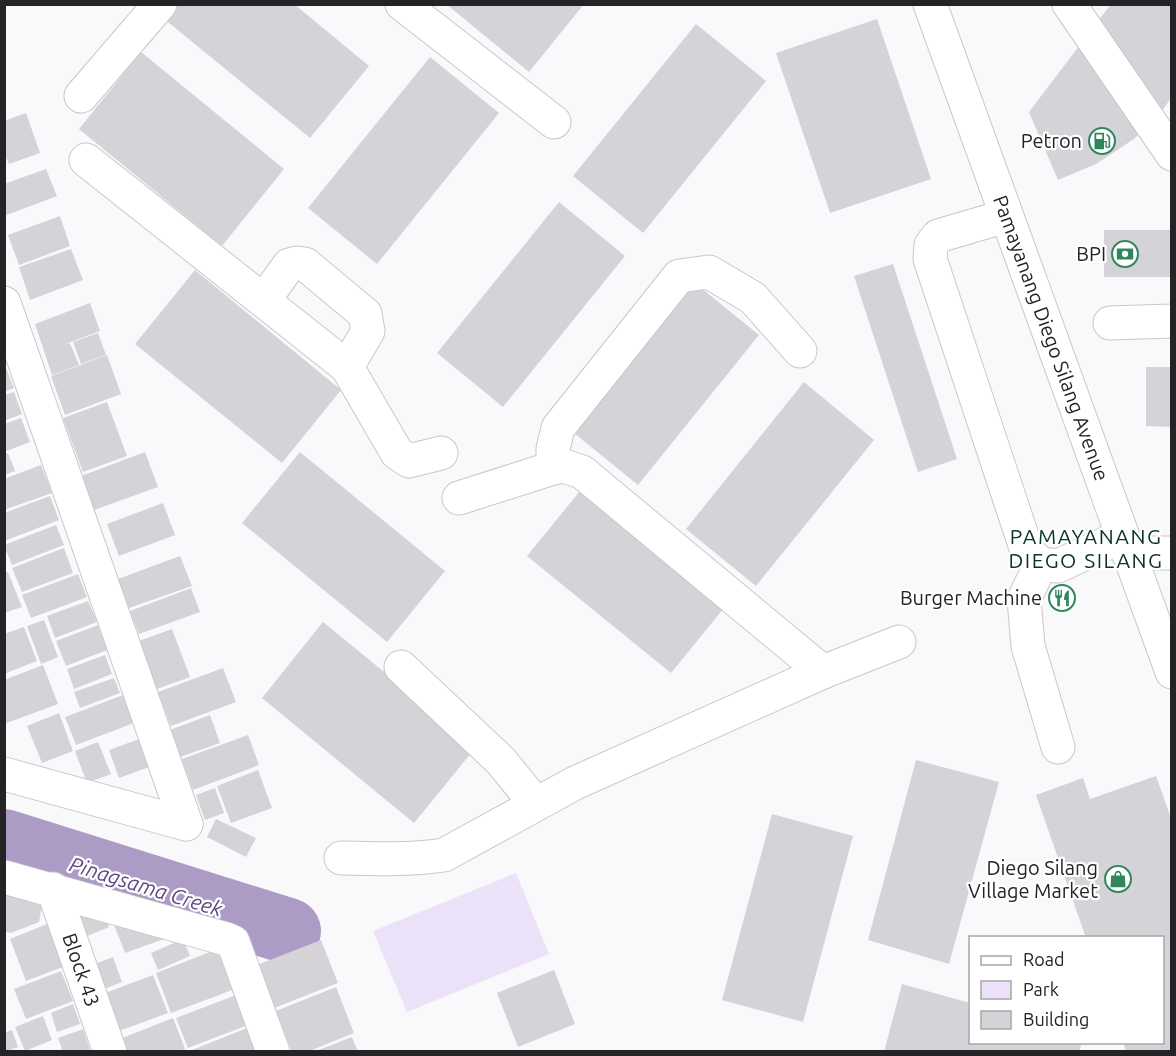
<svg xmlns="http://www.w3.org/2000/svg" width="1176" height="1056" viewBox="0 0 1176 1056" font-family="Ubuntu,sans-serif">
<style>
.green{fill:#ebe2fa}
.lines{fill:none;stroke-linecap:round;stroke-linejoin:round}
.river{stroke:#ac9cc5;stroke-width:66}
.building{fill:#d5d3d7}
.minor-casing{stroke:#c8c7ca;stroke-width:35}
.minor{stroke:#fff;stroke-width:33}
.labels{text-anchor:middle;stroke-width:4.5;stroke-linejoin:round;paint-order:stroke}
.poi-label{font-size:20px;fill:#242325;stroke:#fff;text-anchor:end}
.street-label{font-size:20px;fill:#242325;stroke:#fff}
.neighbourhood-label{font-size:21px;letter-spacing:1.5px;fill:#0a3520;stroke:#fff}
.water-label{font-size:21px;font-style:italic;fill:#604880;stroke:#fff}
</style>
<rect width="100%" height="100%" fill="#f9f8fb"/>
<polygon class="green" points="516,873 549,954 407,1012 373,931"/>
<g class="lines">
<polyline class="river" points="4,842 288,931"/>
</g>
<g class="building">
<polygon points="174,4 294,4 369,66 310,138 163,18"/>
<polygon points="446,4 584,4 529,72"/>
<polygon points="1111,4 1172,4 1172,96 1165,107 1134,139 1096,164 1058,180 1029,112"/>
<polygon points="877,19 931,179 830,213 776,53"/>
<polygon points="696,24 766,81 643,233 573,176"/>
<polygon points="141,52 284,169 222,246 79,129"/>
<polygon points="430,57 499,113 377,264 308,208"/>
<polygon points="26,113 40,153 9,164 4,153 4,121"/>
<polygon points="46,169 57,196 4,216 4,184"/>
<polygon points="559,202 625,256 503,407 437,353"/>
<polygon points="60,216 70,246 19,265 8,235"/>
<rect x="1104" y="230" width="68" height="47"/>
<polygon points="71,249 83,280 30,300 19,267"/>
<polygon points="893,264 957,459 918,472 854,276"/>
<polygon points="195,270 341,390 282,463 135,344"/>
<polygon points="690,279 759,335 638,485 569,429"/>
<polygon points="90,303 100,331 63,345 70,343 79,365 52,375 35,324"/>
<polygon points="98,333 106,355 81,364 73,342"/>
<polygon points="107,355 121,394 65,415 51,376"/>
<polygon points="4,363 14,388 4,392"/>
<polygon points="1146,367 1172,367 1172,427 1146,426"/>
<polygon points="804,382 874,440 756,586 686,529"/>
<polygon points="14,392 22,414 4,421 4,395"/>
<polygon points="107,402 127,456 83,472 63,418"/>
<polygon points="21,418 30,442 4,452 4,424"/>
<polygon points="145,452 158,487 94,510 81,476"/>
<polygon points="300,452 445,571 387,642 242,523"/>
<polygon points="8,453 15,471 4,475 4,454"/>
<polygon points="41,465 52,493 4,510 4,479"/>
<polygon points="584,486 728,603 671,673 527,556"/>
<polygon points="50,496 59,520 4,541 4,513"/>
<polygon points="163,503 175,535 119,556 107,524"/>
<polygon points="56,525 64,545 12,565 4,545"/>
<polygon points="64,548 73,573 22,592 12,568"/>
<polygon points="180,556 192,586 129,608 118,579"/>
<polygon points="8,572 22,607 4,613 4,573"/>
<polygon points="78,574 87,597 31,618 22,595"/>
<polygon points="191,588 200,612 139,634 130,611"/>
<polygon points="88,601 97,622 55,638 47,616"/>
<polygon points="44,620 58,657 41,664 27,626"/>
<polygon points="323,622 476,747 414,823 262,698"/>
<polygon points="98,625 107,650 66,666 56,641"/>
<polygon points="24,627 37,661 4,674 4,634"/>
<polygon points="172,629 190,677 157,689 139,641"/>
<polygon points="105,655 112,674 74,689 67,669"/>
<polygon points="43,665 58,704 4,724 4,680"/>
<polygon points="223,668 236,702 171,726 158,692"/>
<polygon points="114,678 120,693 80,708 74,692"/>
<polygon points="123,695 134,723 76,745 65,717"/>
<polygon points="59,713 73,751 42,763 27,726"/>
<polygon points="210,715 220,743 180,757 170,730"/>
<polygon points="248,735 259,765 193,790 182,759"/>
<polygon points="142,738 152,766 119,778 109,750"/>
<polygon points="98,742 111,774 87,783 75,751"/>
<polygon points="916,760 999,782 949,964 868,940"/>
<polygon points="258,770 272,808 231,823 217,786"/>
<polygon points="1156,776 1172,821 1172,1052 1126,1052 1123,1042 1162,1042 1162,938 1086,938 1036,795 1083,778 1090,799"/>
<polygon points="215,788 224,813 205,820 196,795"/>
<polygon points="772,814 853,836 803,1022 722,1000"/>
<polygon points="216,819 256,838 246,857 207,837"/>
<polygon points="4,893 42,906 39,922 11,933 4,931"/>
<polygon points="101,907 109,927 87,936 79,916"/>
<polygon points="113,922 164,939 125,953"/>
<polygon points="47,924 63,967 26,981 10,939"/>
<polygon points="183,939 190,956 158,970 151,953"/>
<polygon points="321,940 338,983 274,1008 257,965"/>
<polygon points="220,948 235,989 171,1013 156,973"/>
<polygon points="113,957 122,982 96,992 87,967"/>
<polygon points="554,970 575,1024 518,1047 497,993"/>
<polygon points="61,971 73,1001 26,1019 14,989"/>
<polygon points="153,975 168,1013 111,1034 97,996"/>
<polygon points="902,984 970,1003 970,1042 1082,1042 1079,1052 884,1052"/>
<polygon points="336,987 354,1033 307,1052 292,1052 276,1011"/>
<polygon points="236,995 248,1025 188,1048 176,1018"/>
<polygon points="73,1004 80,1024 57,1032 51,1013"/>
<polygon points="43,1016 52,1040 25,1051 15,1027"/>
<polygon points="173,1018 185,1049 178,1052 116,1052 112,1042"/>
<polygon points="247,1028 256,1052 187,1052"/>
<polygon points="83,1029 90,1050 63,1052 58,1038"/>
<polygon points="12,1030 18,1047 4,1052 4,1033"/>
<polygon points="352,1037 358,1052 316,1052 316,1051"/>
</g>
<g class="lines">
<defs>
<g id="minor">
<polyline points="402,4 554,122"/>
<polyline points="930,4 1172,672"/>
<polyline points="1069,4 1172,154"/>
<polyline points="81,96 160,4"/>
<polyline points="86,160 347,367 397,453 409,461 441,453"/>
<polyline points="1006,216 938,236 931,245 930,259 1027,551 1041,564 1058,566 1122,536"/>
<polyline points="264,300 289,265 297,263 305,264 365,314 368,331 347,367"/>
<polyline points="4,303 186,824"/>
<polyline points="1110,323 1172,321"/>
<polyline points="553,468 553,449 558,428 679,276 709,272 753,298 800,351"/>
<polyline points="459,498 553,468 564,466 582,472 823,672"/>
<polyline points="1128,553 1172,553"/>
<polyline points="1041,564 1024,599 1028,646 1058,747"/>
<polyline points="401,667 501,761 535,803"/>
<polyline points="4,774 186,824"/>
<path d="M 341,858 C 376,859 409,860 444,855 L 575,783 L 823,672 L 899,642"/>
<polyline points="4,877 226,939 233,942 273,1052"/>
<polyline points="53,889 110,1052"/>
</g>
</defs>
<use href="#minor" class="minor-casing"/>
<use href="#minor" class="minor"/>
</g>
<defs>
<symbol id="fuel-ring" viewBox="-11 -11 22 22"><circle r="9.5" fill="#fff" stroke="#2f875b" stroke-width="1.5"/><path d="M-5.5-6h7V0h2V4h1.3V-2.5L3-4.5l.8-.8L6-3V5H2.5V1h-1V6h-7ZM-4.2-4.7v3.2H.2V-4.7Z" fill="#2f875b"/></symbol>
<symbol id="bank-ring" viewBox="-11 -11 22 22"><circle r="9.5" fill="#fff" stroke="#2f875b" stroke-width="1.5"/><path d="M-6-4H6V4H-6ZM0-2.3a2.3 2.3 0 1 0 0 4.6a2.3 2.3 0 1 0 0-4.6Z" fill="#2f875b"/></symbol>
<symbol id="restaurant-ring" viewBox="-11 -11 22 22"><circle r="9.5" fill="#fff" stroke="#2f875b" stroke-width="1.5"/><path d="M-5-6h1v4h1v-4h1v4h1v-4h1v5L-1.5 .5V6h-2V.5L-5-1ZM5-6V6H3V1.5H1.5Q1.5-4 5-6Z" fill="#2f875b"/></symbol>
<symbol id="shop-ring" viewBox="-11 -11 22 22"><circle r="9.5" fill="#fff" stroke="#2f875b" stroke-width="1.5"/><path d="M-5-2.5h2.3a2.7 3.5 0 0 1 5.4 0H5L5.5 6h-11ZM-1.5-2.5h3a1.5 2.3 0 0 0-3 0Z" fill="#2f875b"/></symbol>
</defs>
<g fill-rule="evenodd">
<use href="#fuel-ring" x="1087" y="126" width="30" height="30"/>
<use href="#bank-ring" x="1110" y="239" width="30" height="30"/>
<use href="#restaurant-ring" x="1047" y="583" width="30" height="30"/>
<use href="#shop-ring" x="1103" y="864" width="30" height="30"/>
</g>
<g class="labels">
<g class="poi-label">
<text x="1082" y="148">Petron</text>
<text x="1106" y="261">BPI</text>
<text x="1042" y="605">Burger Machine</text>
<text x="1098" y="875">Diego Silang<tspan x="1098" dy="23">Village Market</tspan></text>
</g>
<g class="street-label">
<text transform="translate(1051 338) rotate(70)" y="7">Pamayanang Diego Silang Avenue</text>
<text transform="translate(81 970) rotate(71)" y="7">Block 43</text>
</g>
<g class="neighbourhood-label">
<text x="1086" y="544">PAMAYANANG<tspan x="1086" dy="24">DIEGO SILANG</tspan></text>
</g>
<g class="water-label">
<text transform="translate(146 887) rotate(17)" y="7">Pinagsama Creek</text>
</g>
</g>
<rect width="1176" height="1056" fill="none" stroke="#242325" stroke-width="12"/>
<rect x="969" y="936" width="195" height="108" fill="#ffffff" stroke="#a7a7a8" stroke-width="1.5"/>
<rect x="981" y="956" width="30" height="9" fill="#ffffff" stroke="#a7a7a8" stroke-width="1.5"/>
<text x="1023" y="966" font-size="18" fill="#242325">Road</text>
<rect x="981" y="981" width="30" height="18" fill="#ebe2fa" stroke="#a7a7a8" stroke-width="1.5"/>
<text x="1023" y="996" font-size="18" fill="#242325">Park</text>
<rect x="981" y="1011" width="30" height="18" fill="#d5d3d7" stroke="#a7a7a8" stroke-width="1.5"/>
<text x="1023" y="1026" font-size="18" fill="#242325">Building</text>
</svg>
